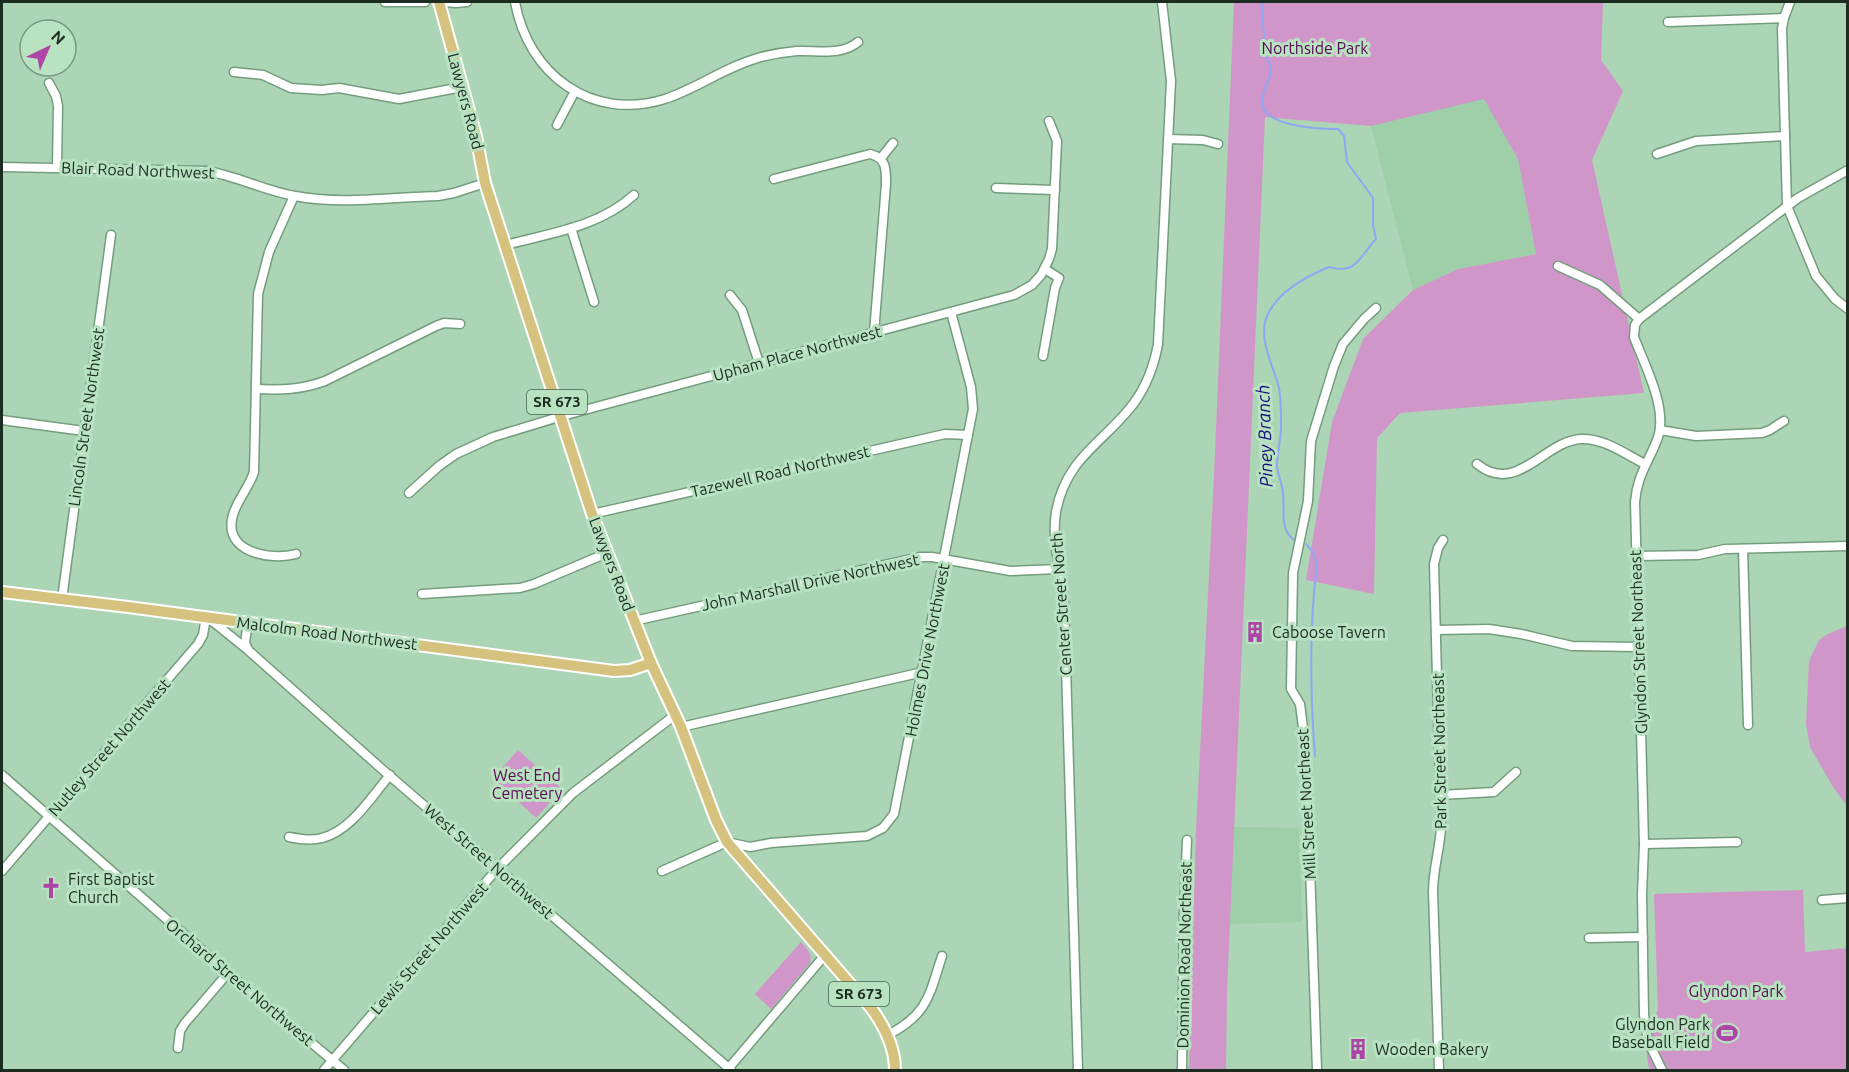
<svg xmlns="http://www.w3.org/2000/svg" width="1849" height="1072" viewBox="0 0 1849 1072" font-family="Ubuntu,sans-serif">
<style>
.built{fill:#9ecfa8}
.green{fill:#d096c9}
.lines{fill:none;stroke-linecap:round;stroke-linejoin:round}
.stream{stroke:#91a7f5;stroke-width:2}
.minor-casing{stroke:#749d7d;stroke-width:11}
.major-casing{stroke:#fff;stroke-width:14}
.minor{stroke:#fff;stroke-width:8}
.major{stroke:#d6c27f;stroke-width:10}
.labels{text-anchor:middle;stroke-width:6;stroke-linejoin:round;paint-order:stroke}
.shield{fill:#b8e2c0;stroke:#4b6350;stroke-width:1.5}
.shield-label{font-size:15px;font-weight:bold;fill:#1c2c20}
.park-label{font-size:16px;fill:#590854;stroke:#b8e2c0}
.street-label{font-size:16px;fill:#1c2c20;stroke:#b8e2c0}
.poi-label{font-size:16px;fill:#1c2c20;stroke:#b8e2c0;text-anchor:start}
.water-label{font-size:18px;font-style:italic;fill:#160b7f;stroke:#b8e2c0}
</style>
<rect width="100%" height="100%" fill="#abd5b4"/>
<g class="built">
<polygon points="1484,98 1518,159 1536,254 1458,269 1413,290 1371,126"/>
<polygon points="1233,827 1299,828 1302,922 1229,924"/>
</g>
<g class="green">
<polygon points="1234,2 1603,2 1601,60 1623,91 1592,160 1644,393 1400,413 1377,438 1374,594 1306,580 1332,422 1363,339 1413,290 1458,269 1536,254 1518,159 1484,99 1371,126 1265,117 1227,992 1226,1070 1189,1070 1196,831 1214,476"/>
<polygon points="1847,626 1848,626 1847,806 1833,787 1810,747 1806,724 1809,661 1819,640 1828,634"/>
<polygon points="518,750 562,789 536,818 493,778"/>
<path d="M 1803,890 L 1805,952 L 1847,948 L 1847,1070 L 1650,1070 C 1643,1049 1647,1030 1658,1010 L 1654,894 Z"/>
<path d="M 801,942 C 807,949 813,954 810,963 L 771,1009 L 755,994 Z"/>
</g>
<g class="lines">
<g class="stream">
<path d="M 1263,2 C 1261,13 1263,22 1264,34 C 1264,40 1263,47 1264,52 C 1265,57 1269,61 1270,65 C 1273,79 1262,88 1262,101 C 1261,127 1319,129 1338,129 L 1344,136 L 1347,162 L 1373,198 L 1373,225 L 1376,239 C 1359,257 1357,275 1329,267 C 1307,276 1279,291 1268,314 C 1257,336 1272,363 1278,384 C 1281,394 1281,410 1281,421 C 1282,436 1277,451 1277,466 C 1278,475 1282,484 1283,493 C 1285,509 1279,529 1294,540"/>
<path d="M 1306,544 L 1313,552 L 1317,564 C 1309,628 1310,692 1315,756"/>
</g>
<defs>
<g id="minor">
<polyline points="385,2 425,2"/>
<polyline points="444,2 456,3 467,2"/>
<path d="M 515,2 C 528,74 591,122 665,99 C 698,88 727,66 761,57 C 773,54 785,52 797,51 C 818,50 841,56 858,42"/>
<polyline points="1790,2 1784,18 1782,29 1787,206 1816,276 1835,299 1848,309"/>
<polyline points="1668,22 1784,18"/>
<polyline points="234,72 263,75 291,88 322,90 339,88 399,99 462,87"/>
<polyline points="49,83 56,96 58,106 57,167"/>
<polyline points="557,125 575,91"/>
<polyline points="1168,139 1203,140 1218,144"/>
<polyline points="1657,154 1696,141 1785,136"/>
<polyline points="881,158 893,143"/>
<path d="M 2,167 L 207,171 C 237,176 265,191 295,196 C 341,205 391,197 438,196 L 454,193 L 485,183"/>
<path d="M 774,179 L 870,154 C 887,158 886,170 886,184 L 874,333"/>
<polyline points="996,188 1055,190"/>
<path d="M 294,196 L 269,252 L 258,294 L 254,472 C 249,488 237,500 233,515 C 222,552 270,561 296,554"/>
<polyline points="571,228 594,302"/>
<path d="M 506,245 C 550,233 599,227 634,195"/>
<path d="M 1558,266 L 1600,285 L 1639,319 L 1635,325 L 1634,337 C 1645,366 1669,410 1657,440 C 1648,463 1637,476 1635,502 L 1644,844 L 1642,895 L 1644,1015 L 1648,1041 L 1662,1070"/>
<polyline points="730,295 742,310 759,363"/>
<polyline points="1639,319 1798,198 1848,170"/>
<polyline points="1043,356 1055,288 1059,278 1045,269"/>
<path d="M 256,389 C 282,390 300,390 325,381 L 436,326 L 444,323 L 460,324"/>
<polyline points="2,420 84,431"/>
<polyline points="1660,430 1696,436 1762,433 1770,430 1784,421"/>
<path d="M 1477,464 C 1517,496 1544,441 1581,439 C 1604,438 1625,454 1645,464"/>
<polyline points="409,493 439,466 456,454 493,437 562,416 1014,295 1032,285 1041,275 1049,259 1052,249 1057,141 1049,121"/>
<polyline points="592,514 945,434 968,435"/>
<polyline points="1743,549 1748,725"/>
<polyline points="1636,556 1698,555 1725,549 1848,546"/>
<polyline points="422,594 520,588 534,584 607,553"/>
<polyline points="62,599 111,235"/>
<polyline points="207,617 248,650"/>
<polyline points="634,621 920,557 932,557 1010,571 1059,569"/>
<polyline points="248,622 245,643 249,651 383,770 731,1070"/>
<polyline points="1436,630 1489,629 1521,634 1572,646 1638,647"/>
<polyline points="681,727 923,672"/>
<polyline points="2,775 228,973 344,1070"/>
<polyline points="1440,795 1494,792 1516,772"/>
<path d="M 289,837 C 300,839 311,841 322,838 C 351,831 371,797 390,775"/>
<polyline points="1644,844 1737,842"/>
<polyline points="2,871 198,644 203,635 206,617"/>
<polyline points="662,871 727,842 750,847 771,843 867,836 883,828 894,814 973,409 971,387 951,312"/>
<polyline points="1822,900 1848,898"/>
<polyline points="1589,938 1643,937"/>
<path d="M 888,1035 C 928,1014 929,996 942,956"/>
<polyline points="178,1048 180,1031 185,1023 228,973"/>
<polyline points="324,1070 498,868 573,793 675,715"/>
<polyline points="727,1070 825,955"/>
<path d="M 1078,1070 C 1074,936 1071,801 1066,666 C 1064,639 1066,610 1062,584 C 1058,559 1052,537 1056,512 C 1066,457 1105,442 1134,403 C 1147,385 1154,366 1158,344 L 1171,81 L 1162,2"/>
<polyline points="1182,1070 1184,912 1187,840"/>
<polyline points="1317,1070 1306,751 1300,704 1291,689 1293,573 1308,501 1311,441 1334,366 1343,344 1364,319 1376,308"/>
<path d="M 1439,1070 L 1433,892 C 1433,869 1440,849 1441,827 L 1434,564 L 1438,548 L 1443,540"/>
</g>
<g id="major">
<path d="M 439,2 L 476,136 L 485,183 L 592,514 L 651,663 L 681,727 L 716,820 L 727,842 L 871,1008 C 885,1027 895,1047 895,1070"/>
<polyline points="2,592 128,607 614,671 630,670 651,663"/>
</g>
</defs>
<use href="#minor" class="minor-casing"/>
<use href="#major" class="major-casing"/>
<use href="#minor" class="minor"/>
<use href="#major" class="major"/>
</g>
<defs>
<symbol id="building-bare" viewBox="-9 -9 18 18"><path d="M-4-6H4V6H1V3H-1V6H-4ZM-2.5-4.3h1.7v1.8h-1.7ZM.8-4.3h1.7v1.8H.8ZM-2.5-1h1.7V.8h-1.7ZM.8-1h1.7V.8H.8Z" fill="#ae44a6" stroke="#b8e2c0" stroke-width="2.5" paint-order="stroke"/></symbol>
<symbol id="church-bare" viewBox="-9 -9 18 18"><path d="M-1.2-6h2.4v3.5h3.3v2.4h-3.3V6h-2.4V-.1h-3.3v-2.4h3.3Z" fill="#ae44a6" stroke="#b8e2c0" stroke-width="2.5" paint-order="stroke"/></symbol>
<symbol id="stadium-bare" viewBox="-9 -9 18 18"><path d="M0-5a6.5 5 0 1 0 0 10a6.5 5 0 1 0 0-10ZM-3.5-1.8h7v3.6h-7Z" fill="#ae44a6" stroke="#b8e2c0" stroke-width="2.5" paint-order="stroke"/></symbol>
</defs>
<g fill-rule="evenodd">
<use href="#building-bare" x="1240" y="617" width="30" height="30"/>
<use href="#church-bare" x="36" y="873" width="30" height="30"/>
<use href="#stadium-bare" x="1712" y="1018" width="30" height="30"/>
<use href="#building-bare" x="1343" y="1034" width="30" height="30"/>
</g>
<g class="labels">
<g class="shield">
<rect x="527" y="390" width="60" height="24" rx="4.5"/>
<rect x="829" y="982" width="60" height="24" rx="4.5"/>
</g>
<g class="shield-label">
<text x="557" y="407">SR 673</text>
<text x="859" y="999">SR 673</text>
</g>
<g class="park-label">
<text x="1315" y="54">Northside Park</text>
<text x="527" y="781">West End<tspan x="527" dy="18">Cemetery</tspan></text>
<text x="1736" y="997">Glyndon Park</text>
</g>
<g class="street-label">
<text transform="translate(466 101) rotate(75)" y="6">Lawyers Road</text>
<text transform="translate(138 170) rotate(2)" y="6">Blair Road Northwest</text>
<text transform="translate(797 353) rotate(-15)" y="6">Upham Place Northwest</text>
<text transform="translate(86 417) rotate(-82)" y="6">Lincoln Street Northwest</text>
<text transform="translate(780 471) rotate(-13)" y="6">Tazewell Road Northwest</text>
<text transform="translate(612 564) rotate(69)" y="6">Lawyers Road</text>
<text transform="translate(810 582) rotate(-12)" y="6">John Marshall Drive Northwest</text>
<text transform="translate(1061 604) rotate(-94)" y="6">Center Street North</text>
<text transform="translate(327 633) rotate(7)" y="6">Malcolm Road Northwest</text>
<text transform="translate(1638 642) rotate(-92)" y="6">Glyndon Street Northeast</text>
<text transform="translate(927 650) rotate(-79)" y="6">Holmes Drive Northwest</text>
<text transform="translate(109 747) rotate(-49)" y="6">Nutley Street Northwest</text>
<text transform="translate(1439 751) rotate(-91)" y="6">Park Street Northeast</text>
<text transform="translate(1306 804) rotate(-93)" y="6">Mill Street Northeast</text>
<text transform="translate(489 861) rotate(41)" y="6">West Street Northwest</text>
<text transform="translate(429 948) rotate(-49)" y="6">Lewis Street Northwest</text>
<text transform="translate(1184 955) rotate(-89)" y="6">Dominion Road Northeast</text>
<text transform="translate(240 982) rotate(40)" y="6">Orchard Street Northwest</text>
</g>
<g class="poi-label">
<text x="1272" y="638">Caboose Tavern</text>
<text x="68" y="885">First Baptist<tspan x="68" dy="18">Church</tspan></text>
<text x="1710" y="1030" text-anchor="end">Glyndon Park<tspan x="1710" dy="18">Baseball Field</tspan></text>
<text x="1375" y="1055">Wooden Bakery</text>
</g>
<g class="water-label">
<text transform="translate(1265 436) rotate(-92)" y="6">Piney Branch</text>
</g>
</g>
<rect width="1849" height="1072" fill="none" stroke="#1c2c20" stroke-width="6"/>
<g transform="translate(48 48) rotate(44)"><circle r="28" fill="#b8e2c0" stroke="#7a9980" stroke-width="1.5"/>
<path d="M0-4.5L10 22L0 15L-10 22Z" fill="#ae44a6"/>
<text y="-9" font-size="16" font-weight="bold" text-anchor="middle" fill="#1c2c20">N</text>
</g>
</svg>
